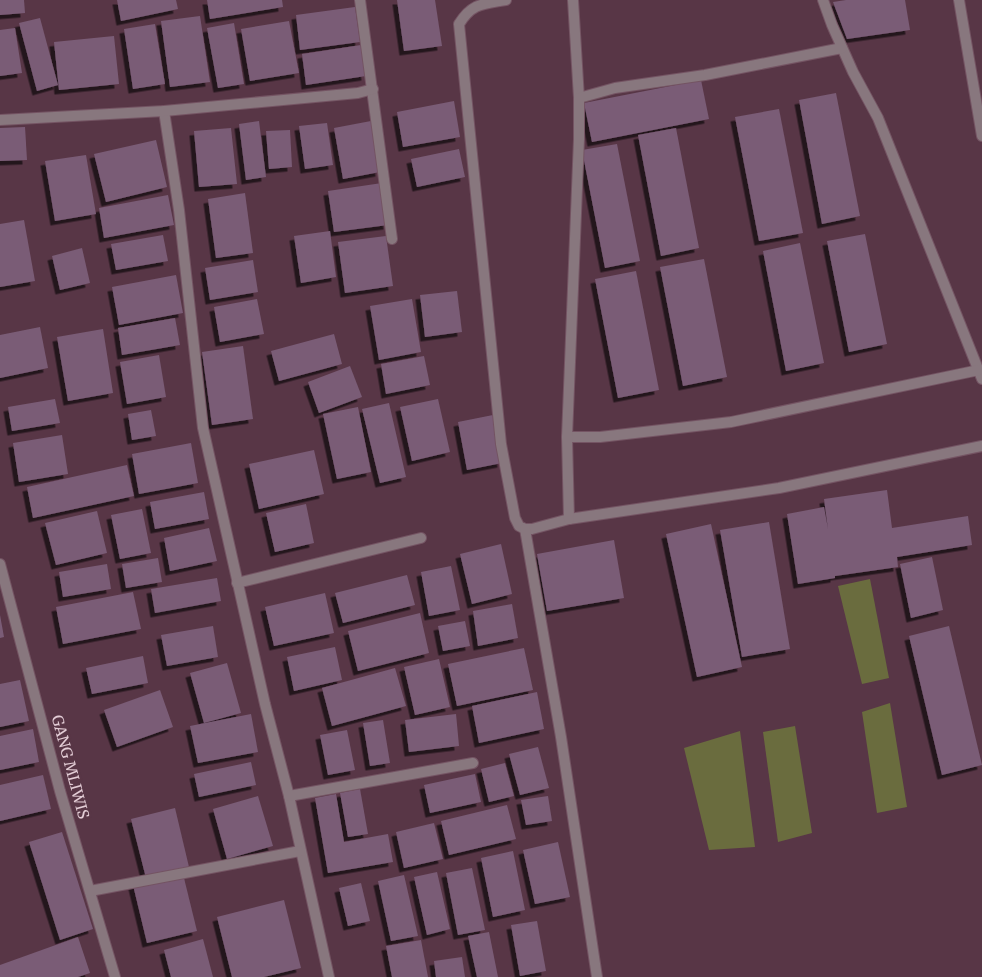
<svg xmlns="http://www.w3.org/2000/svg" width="982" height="977" viewBox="0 0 982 977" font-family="Merriweather,serif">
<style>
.green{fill:#6a6c3e}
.building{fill:#7a5c76;filter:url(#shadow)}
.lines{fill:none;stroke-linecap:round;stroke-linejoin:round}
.minor-casing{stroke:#745463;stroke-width:12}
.minor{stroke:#88777e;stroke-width:10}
.labels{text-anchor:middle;stroke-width:5;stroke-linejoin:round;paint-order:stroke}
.street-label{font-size:15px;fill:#e3cdd6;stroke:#583646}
</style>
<defs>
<filter id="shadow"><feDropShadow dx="-4.5" dy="4.5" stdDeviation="0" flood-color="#0009"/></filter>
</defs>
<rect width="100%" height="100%" fill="#583646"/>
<g class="green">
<polygon points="870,579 889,678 862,684 838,586"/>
<polygon points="890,703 907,807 877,813 862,712"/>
<polygon points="795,726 812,833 778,842 763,732"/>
<polygon points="740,731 755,847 709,850 684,748"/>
</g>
<g class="building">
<polygon points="0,0 24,0 25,13 0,15"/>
<polygon points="117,0 176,0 178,9 121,21"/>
<polygon points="207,0 282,0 283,7 210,19"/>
<polygon points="397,0 435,0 442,46 404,51"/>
<polygon points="846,0 905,0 910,30 847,39 833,2"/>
<polygon points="355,7 360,42 300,50 296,15"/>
<polygon points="200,16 210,82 170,87 161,21"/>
<polygon points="40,18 58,85 37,91 19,23"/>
<polygon points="289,21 299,73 250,81 241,29"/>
<polygon points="234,23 244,84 218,88 207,28"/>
<polygon points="155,24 165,84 133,89 124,29"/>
<polygon points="15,28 22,73 0,76 0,30"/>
<polygon points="114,36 119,84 59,90 54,42"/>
<polygon points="361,45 366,76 306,85 302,54"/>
<polygon points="701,80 709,119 592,142 584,103"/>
<polygon points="836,93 860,216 822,224 799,100"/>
<polygon points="454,101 460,137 403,147 397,112"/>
<polygon points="779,109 803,233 759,241 735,117"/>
<polygon points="259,121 266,177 246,180 239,124"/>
<polygon points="371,121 380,172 343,179 334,128"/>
<polygon points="327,123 333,165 305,169 299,126"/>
<polygon points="25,127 27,160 0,161 0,128"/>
<polygon points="231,128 237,184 199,187 194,131"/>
<polygon points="676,128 699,248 661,256 638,135"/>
<polygon points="290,130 292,167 269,169 266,131"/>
<polygon points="156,140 167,187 106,202 94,154"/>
<polygon points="617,144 640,261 605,268 582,150"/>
<polygon points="459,149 465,177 417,187 411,159"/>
<polygon points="86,155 96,214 55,221 45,161"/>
<polygon points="382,183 388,225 334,232 328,191"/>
<polygon points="245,193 253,253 216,258 208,199"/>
<polygon points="168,195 174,225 104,238 99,208"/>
<polygon points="24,220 35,281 0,287 0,224"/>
<polygon points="330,231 336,277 301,283 294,236"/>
<polygon points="865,234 887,344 849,352 827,241"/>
<polygon points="163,235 168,261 116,270 111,244"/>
<polygon points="386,236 393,286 345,293 338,242"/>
<polygon points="800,243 824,363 786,371 763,251"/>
<polygon points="82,248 90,283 60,290 52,256"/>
<polygon points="704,259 727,377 683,386 660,267"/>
<polygon points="253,260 258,292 210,300 205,268"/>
<polygon points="636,271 659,390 618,398 595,279"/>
<polygon points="176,275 183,313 119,325 112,287"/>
<polygon points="457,291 462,332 425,337 420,295"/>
<polygon points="257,299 264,334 220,342 214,307"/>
<polygon points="412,299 421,352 379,360 370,306"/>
<polygon points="175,318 180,345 122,355 118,328"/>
<polygon points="40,327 48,368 0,378 0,335"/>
<polygon points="103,329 113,393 68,401 57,337"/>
<polygon points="334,334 342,364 279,381 271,351"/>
<polygon points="243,346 253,419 212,425 202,352"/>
<polygon points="159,355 166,397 127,404 120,362"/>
<polygon points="424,356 430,385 386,394 381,364"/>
<polygon points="350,366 362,397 319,413 308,382"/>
<polygon points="55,399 60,423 12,431 8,407"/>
<polygon points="438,399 450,452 412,461 400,407"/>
<polygon points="389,403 406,477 380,483 362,409"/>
<polygon points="358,407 371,472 337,479 323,414"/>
<polygon points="151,410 156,436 132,440 128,414"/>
<polygon points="493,415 502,463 467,470 458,422"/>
<polygon points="62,435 68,474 19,482 13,443"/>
<polygon points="191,443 198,483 139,494 132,454"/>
<polygon points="314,450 324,494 259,509 249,464"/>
<polygon points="127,465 134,496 33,518 27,487"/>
<polygon points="887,490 892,528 968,516 972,545 897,557 898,567 835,576 835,578 798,584 787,514 824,507 828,529 824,499"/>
<polygon points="204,492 209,519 155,529 150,502"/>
<polygon points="306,504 314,543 275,552 266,513"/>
<polygon points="142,509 151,553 120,559 111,515"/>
<polygon points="97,511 107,553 56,565 45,523"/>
<polygon points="769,522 790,649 742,657 720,530"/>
<polygon points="711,524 742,667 697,677 666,534"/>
<polygon points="209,528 217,561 170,571 164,538"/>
<polygon points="614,540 624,598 547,611 537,554"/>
<polygon points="501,544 512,594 472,604 460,554"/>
<polygon points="932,557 943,610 911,618 900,564"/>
<polygon points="158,558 162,582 126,588 122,564"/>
<polygon points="107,564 111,589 63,597 59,572"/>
<polygon points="451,566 460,610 429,616 421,572"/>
<polygon points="407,575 415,605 343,623 335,593"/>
<polygon points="217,578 221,601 155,613 151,589"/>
<polygon points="133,592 141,629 63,644 56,607"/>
<polygon points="325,593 334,633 274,646 265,607"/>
<polygon points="512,604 518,638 478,646 473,611"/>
<polygon points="420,613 429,653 358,671 348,631"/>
<polygon points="0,615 4,637 0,638"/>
<polygon points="465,621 470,646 443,651 438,626"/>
<polygon points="213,626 218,657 167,666 161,635"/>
<polygon points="949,626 982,765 942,775 909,636"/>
<polygon points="335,647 342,680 294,691 287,657"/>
<polygon points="524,648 533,690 457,706 448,664"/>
<polygon points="143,656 148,683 92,694 86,668"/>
<polygon points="439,659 450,707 415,715 404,667"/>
<polygon points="227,663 241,713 204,723 190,673"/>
<polygon points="395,668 406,706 332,726 322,688"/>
<polygon points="20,680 29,721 0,727 0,684"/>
<polygon points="160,690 173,727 117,747 104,710"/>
<polygon points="537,692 544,729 479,743 472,706"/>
<polygon points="251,714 258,752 198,763 190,726"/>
<polygon points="456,714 459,746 409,752 405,720"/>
<polygon points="383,720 390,763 370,766 363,723"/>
<polygon points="33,729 39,762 0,770 0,736"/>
<polygon points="347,730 355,770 328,775 320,735"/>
<polygon points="538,747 549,788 520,795 509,754"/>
<polygon points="251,762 256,785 199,797 194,774"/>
<polygon points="505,763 514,796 489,802 481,769"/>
<polygon points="475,774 481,802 430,813 424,785"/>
<polygon points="43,775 51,809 0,821 0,785"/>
<polygon points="360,789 368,834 348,837 340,793"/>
<polygon points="336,794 344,842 388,834 393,862 328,873 315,798"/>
<polygon points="258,796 273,846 227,859 213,809"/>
<polygon points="548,796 552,821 526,825 521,800"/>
<polygon points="507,805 516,839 449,855 441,821"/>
<polygon points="175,808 189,867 146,878 131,819"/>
<polygon points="434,823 443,859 404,868 396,832"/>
<polygon points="62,832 93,929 60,940 29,842"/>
<polygon points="558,842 570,897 535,904 523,850"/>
<polygon points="513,851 525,910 493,917 481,858"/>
<polygon points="472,868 485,930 458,935 446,873"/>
<polygon points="437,872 450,929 427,935 414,877"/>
<polygon points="183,874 197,931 147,943 133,885"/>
<polygon points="404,875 418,936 391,941 378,881"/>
<polygon points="361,883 370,921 348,926 339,888"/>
<polygon points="284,900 301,968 264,977 232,977 217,917"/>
<polygon points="537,921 546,971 520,976 511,925"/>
<polygon points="489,932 498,977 477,977 468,936"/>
<polygon points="78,937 90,973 78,977 0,977 0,965"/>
<polygon points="203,939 213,977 171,977 164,950"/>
<polygon points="421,940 428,977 392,977 386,946"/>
<polygon points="462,957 465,977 436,977 434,961"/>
</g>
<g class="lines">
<defs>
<g id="minor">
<polyline points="360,0 392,239"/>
<path d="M 506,0 C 483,4 472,3 459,24 L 501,444 L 515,518 L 519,526 L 525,529 L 532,529 L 569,519 L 779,488 L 982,446"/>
<polyline points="573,0 579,98"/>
<polyline points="823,0 832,25 853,72 878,118 982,379"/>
<polyline points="959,0 982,136"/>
<polyline points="164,111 179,210 203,428 265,704 289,796 329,977"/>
<polyline points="0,120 164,111 358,93 373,89"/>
<polyline points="567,437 600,437 731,422 979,370"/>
<polyline points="569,519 567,437 579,139 579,98 615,88 705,75 842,48"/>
<polyline points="525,529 561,737 597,977"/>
<polyline points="0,564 60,791 115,977"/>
<polyline points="237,583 421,538"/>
<polyline points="289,796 473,763"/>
<polyline points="90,891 300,851"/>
</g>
</defs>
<use href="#minor" class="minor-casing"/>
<use href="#minor" class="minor"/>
</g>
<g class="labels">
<g class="street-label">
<text transform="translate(70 767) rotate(75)" y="5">GANG MLIWIS</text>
</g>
</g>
</svg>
